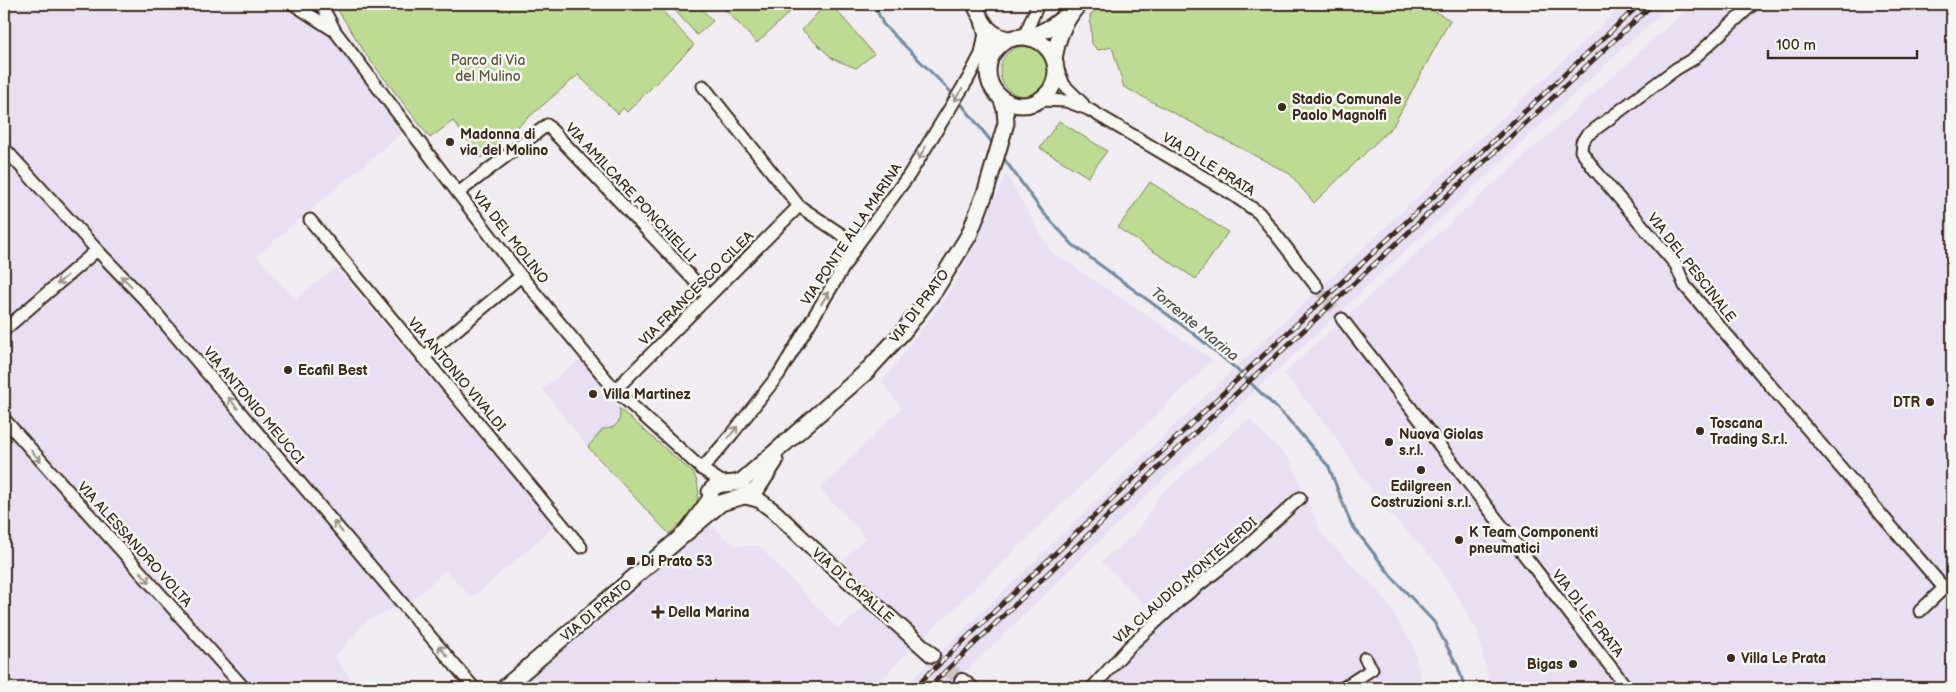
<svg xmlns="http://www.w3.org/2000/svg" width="1956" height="692" viewBox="0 0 1956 692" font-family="'Balsamiq Sans',sans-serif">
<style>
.built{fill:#e8dff2}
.green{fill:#bedb93;stroke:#7c8258}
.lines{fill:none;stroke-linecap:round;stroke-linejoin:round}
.stream{stroke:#72899e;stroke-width:3}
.minor-tunnel{stroke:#ccc5c8;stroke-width:11;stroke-dasharray:11 5.5;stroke-linecap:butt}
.tertiary-tunnel{stroke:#ccc5c8;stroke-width:14;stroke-dasharray:14 7;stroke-linecap:butt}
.minor-casing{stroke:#3b2a1e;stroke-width:15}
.tertiary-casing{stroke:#3b2a1e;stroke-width:18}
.secondary-casing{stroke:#3b2a1e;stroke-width:19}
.minor{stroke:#f6f6f2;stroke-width:11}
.tertiary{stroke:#f6f6f2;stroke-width:14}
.secondary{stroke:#f6f6f2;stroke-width:15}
.rail-casing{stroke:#3b2a1e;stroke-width:5}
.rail{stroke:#f6f6f2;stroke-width:3;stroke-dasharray:9;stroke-linecap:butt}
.oneway{stroke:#989088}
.poi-dot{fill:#3b2a1e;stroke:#f6f6f2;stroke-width:2}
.labels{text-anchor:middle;stroke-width:5;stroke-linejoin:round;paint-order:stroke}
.park-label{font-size:14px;fill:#5c563b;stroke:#f6f6f2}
.poi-label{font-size:14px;font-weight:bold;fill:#3b2a1e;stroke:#f6f6f2;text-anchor:start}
.street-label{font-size:14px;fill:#3b2a1e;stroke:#f6f6f2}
.water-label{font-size:15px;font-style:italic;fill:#525253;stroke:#f6f6f2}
</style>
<rect width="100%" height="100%" fill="#f0ecf2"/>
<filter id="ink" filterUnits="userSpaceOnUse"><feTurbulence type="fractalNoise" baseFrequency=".02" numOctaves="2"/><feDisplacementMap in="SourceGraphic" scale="10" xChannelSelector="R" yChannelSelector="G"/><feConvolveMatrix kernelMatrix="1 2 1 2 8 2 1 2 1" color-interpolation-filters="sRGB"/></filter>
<g filter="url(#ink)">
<g class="built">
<polygon points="4,4 282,4 329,34 403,132 256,256 295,299 336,268 555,526 472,598 445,570 412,601 367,620 335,657 357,688 4,688"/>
<polygon points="1624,4 1671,4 1245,400 992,646 950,688 903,688 1225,377"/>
<polygon points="1693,4 1952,4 1952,688 1490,688 1477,630 1437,563 1380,504 1334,435 1284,373"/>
<polygon points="1006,174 1050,251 1213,360 924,637 872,688 516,688 709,523 735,546 759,546 838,629 877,597 843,560 866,538 820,489 902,408 882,382 955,285"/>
<polygon points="580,359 613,399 620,413 618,425 613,428 603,429 588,447 542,389"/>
<polygon points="1249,419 1291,461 1321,533 1382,595 1413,645 1423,688 1092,688 1159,619 1102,561 1138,531 1160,495"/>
</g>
<g class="green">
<polygon points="334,4 656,4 694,45 627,112 623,108 618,114 578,75 481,158 453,121 430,138 367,56"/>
<polygon points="674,4 697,4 713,21 697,35 671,6"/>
<polygon points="720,4 798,4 757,43"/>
<polygon points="826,4 831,4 874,54 856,68 833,59 802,30"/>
<polygon points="1100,4 1421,4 1450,20 1393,126 1314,203 1290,174 1124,87 1112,47 1098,50 1092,44 1090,16"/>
<circle cx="1025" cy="71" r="25"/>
<polygon points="1059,121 1107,151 1088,177 1040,148"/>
<polygon points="1150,182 1228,232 1196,279 1118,228"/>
<path d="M 619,408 L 694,474 C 707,502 689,516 669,534 L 588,447 L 603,429 C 616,429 622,422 619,408 Z"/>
</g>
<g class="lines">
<g class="stream">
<polyline points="874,4 883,24 955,96"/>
<polyline points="959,101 994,145"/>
<polyline points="1002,156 1042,211 1073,245 1194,334 1233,366 1287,418 1329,467 1351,524 1392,577 1434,622 1458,667 1465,688"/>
</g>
<polyline class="minor-tunnel" points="1317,287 1342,319"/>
<polyline class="tertiary-tunnel" points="932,655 962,681"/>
<defs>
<g id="minor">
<polyline points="293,4 333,30"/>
<polyline points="321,4 335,31 521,276 615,390 702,469 725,484"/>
<polyline points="1753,4 1693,59 1676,69 1586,136 1582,142 1581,151 1595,170 1676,265 1685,286 1944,588 1952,582"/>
<polyline points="1024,37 1038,4"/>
<polyline points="1056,65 1064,85 1083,104"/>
<polyline points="703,86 799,206 857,245"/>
<polyline points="1040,100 1066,101 1088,109 1232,194 1259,213 1317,287"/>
<polyline points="4,148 97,250 145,300 474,688"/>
<polyline points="458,193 547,125 709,296"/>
<polyline points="310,220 581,547"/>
<polyline points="1342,319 1627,688"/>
<polyline points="4,330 97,250"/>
<polyline points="423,358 521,276"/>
<polyline points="615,390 799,206"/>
<polyline points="4,419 244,688"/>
<polyline points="702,469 733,433 779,374 857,245 909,175 968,79 981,54 984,38"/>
<polyline points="1920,611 1944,588"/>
<polyline points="1092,688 1130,646 1181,599 1241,552 1300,498"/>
<polyline points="1343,688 1372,669 1365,658"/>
</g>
<g id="tertiary">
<path d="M 974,4 C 983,22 989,37 1012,39"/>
<polyline points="983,23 987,38 990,60"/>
<polyline points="744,496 759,500 775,512 821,556 932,655"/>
<polyline points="962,681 971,688"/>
</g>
<g id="secondary">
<circle cx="1022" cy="71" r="34"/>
<polyline points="1029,38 1051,27 1066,16"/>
<path d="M 1054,60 C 1057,38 1064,21 1079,4"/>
<path d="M 687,531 L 711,498 L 710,492 C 717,480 731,486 742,481 L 866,372 L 903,332 L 935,290 L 969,235 L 986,191 L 1006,123 L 1005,109 L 1001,98"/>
<polyline points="504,688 721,503 744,496 757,489 775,461"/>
</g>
</defs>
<use href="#minor" class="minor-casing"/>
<use href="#tertiary" class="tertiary-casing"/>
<use href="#secondary" class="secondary-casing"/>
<use href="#minor" class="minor"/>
<use href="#tertiary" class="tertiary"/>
<use href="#secondary" class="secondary"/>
<defs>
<g id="rail">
<polyline points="914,688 1238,379 1640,4"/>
<polyline points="928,688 1244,386 1653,4"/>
</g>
</defs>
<use href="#rail" class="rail-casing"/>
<use href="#rail" class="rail"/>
</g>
<defs><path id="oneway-shaft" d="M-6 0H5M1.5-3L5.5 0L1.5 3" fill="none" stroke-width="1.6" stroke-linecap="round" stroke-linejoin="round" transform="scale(1.25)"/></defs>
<g class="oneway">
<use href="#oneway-shaft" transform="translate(958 95) rotate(124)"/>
<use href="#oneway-shaft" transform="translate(922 153) rotate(121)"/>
<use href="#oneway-shaft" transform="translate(62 280) rotate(139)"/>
<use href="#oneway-shaft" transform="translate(126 281) rotate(-135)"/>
<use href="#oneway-shaft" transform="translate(825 298) rotate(-58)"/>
<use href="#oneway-shaft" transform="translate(233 403) rotate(-130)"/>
<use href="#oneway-shaft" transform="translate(733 432) rotate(-51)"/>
<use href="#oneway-shaft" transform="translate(36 456) rotate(48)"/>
<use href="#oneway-shaft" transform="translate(338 527) rotate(-130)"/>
<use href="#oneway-shaft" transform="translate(145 577) rotate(48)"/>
<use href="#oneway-shaft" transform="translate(443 651) rotate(-130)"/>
</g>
</g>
<g class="poi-dot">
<circle cx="1282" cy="107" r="5"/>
<circle cx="450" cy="142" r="5"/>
<circle cx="288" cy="370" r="5"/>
<circle cx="593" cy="394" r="5"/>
<circle cx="1930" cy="402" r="5"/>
<circle cx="1700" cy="431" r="5"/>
<circle cx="1389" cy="442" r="5"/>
<circle cx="1421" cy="470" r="5"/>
<circle cx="1459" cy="540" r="5"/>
<rect x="626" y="556" width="10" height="10" rx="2.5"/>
<path d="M655.5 604.5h5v5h5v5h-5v5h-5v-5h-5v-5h5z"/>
<circle cx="1731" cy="658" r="5"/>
<circle cx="1573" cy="664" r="5"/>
</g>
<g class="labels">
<g class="park-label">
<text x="488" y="65">Parco di Via<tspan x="488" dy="16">del Mulino</tspan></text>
</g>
<g class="poi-label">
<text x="1292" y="104">Stadio Comunale<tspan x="1292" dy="16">Paolo Magnolfi</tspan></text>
<text x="460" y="139">Madonna di<tspan x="460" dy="16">via del Molino</tspan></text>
<text x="298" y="375">Ecafil Best</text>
<text x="603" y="399">Villa Martinez</text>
<text x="1920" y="407" text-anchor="end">DTR</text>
<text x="1710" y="428">Toscana<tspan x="1710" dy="16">Trading S.r.l.</tspan></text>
<text x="1399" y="439">Nuova Giolas<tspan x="1399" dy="16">s.r.l.</tspan></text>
<text x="1421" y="491" text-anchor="middle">Edilgreen<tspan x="1421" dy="16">Costruzioni s.r.l.</tspan></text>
<text x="1469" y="537">K Team Componenti<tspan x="1469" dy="16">pneumatici</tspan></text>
<text x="641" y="566">Di Prato 53</text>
<text x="668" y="617">Della Marina</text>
<text x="1741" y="663">Villa Le Prata</text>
<text x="1563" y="669" text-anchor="end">Bigas</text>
</g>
<g class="street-label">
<text transform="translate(1209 164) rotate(32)" y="5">VIA DI LE PRATA</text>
<text transform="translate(631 192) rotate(47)" y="5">VIA AMILCARE PONCHIELLI</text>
<text transform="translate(851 234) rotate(-56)" y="5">VIA PONTE ALLA MARINA</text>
<text transform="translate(511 237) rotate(52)" y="5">VIA DEL MOLINO</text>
<text transform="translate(1692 267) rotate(52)" y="5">VIA DEL PESCINALE</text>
<text transform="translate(696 288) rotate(-45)" y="5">VIA FRANCESCO CILEA</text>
<text transform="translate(919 306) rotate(-53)" y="5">VIA DI PRATO</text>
<text transform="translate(457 374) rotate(50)" y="5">VIA ANTONIO VIVALDI</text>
<text transform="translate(254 405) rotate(50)" y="5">VIA ANTONIO MEUCCI</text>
<text transform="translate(135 544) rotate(48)" y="5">VIA ALESSANDRO VOLTA</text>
<text transform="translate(1185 580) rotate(-41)" y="5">VIA CLAUDIO MONTEVERDI</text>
<text transform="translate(853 585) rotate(42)" y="5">VIA DI CAPALLE</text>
<text transform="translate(596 610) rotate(-40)" y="5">VIA DI PRATO</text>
<text transform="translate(1588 613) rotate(52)" y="5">VIA DI LE PRATA</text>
</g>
<g class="water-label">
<text transform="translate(1195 324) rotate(39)" y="5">Torrente Marina</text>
</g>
</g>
<rect width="1956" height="692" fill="none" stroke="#f6f6f2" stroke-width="20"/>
<rect x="10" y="10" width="1936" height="672" fill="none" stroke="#3b2a1e" stroke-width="2" filter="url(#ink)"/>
<path d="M1768 50v8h149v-8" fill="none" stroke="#3b2a1e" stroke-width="2.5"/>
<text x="1776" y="50" font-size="15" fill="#3b2a1e" stroke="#f6f6f2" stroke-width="4" paint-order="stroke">100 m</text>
</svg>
